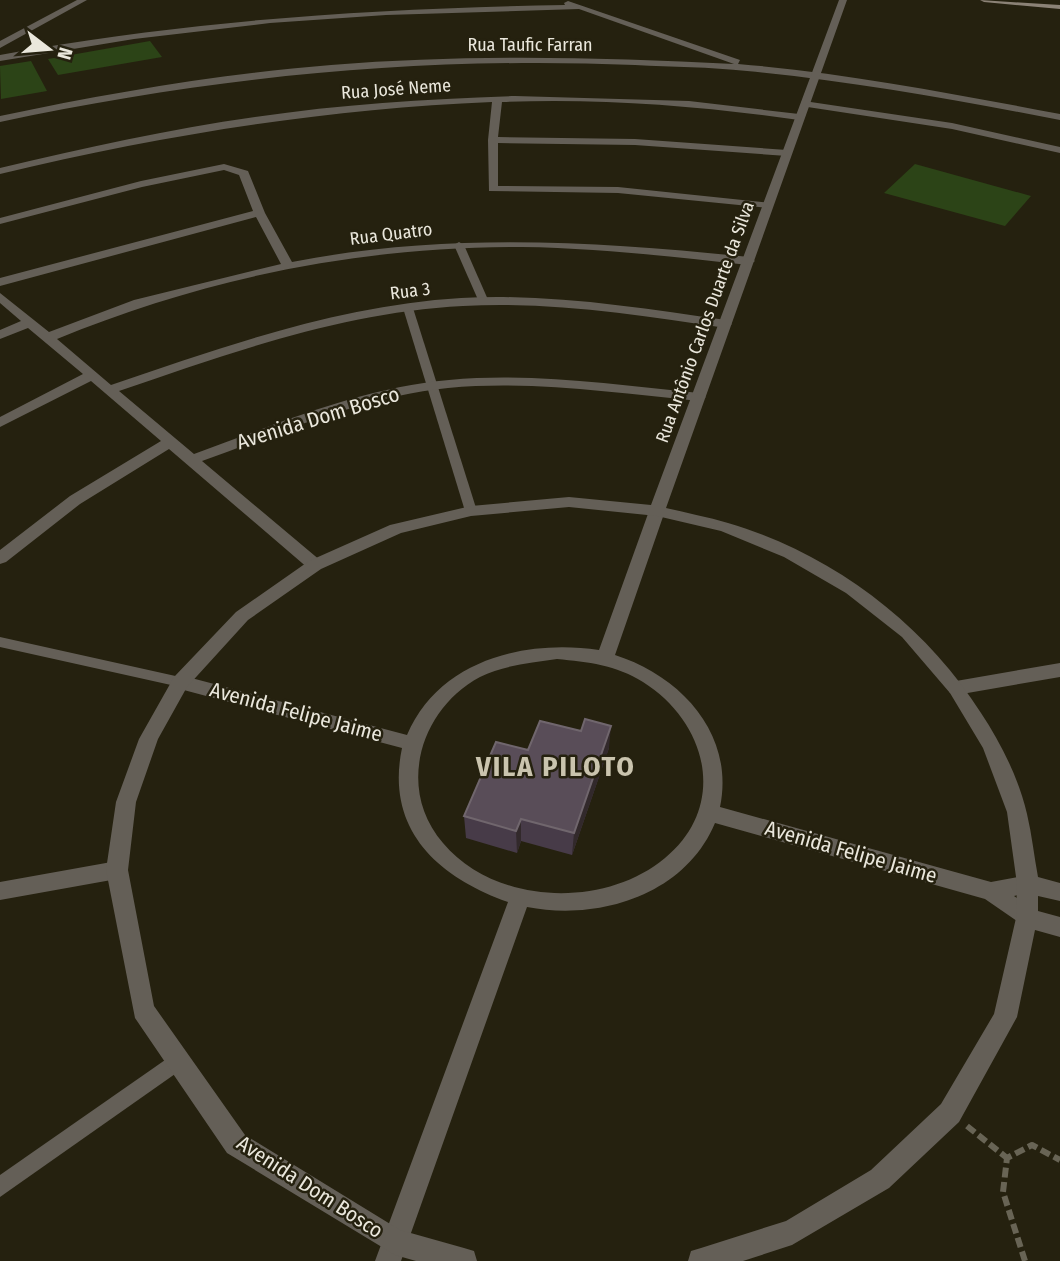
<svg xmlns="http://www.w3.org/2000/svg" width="1060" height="1261" viewBox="0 0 1060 1261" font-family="'Fira Sans Condensed',sans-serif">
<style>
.green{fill:#2c4417}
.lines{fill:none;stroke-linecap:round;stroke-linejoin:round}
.path{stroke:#686455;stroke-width:6;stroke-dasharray:10 4.5;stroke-linecap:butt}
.service{fill:#645f57;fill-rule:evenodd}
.minor{fill:#645f57;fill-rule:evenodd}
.tertiary{fill:#645f57;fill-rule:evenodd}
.secondary{fill:#8b8276;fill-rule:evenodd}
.wall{fill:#473b48}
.shaded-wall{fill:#32292b}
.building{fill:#594d58;stroke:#70666d;stroke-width:2}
.labels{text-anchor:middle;stroke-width:5;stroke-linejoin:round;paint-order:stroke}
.far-street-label{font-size:18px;fill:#eae7dc;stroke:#25210f}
.street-label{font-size:21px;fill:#eae7dc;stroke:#25210f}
.district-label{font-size:28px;font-weight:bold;letter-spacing:2px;fill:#cac4ae;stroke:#25210f}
</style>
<rect width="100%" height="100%" fill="#25210f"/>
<g class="green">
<polygon points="150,41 162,57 58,75 48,59"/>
<polygon points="31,61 47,91 1,99 0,66"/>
<polygon points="915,164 1031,196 1005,226 884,193"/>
</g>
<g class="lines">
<g class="path">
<polyline points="967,1126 1007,1158"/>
<polyline points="1025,1261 1003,1192 1007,1158 1032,1145 1060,1160"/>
</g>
<g class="service">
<polygon points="459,242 464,245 489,302 488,304 479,302 454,245"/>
<polygon points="408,305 413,308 477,511 475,514 471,515 465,511 403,308"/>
<polygon points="0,637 180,677 185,678 187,682 185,686 180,687 0,647"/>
<polygon points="178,1051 185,1053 188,1060 185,1067 0,1197 0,1175"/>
</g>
<g class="minor">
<polygon points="77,0 87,0 0,48 0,41"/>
<path d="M 568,1 L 740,60 L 738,64 C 847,73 954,94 1060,114 L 1060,120 C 956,100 852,81 747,71 C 710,67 672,67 635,65 C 420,56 210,77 0,122 L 0,116 C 109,93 219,74 331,65 C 465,54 600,57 734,64 L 579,9 L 386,15 L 270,23 L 134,39 L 0,61 L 0,55 L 33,49 C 212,19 384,8 565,5 L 564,3 Z"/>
<path d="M 515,96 L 689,101 L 799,114 L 804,117 L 799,120 C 701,106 601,98 502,102 L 498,137 L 635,139 L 787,150 L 792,153 L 787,156 L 635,145 L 498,143 L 498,186 L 618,187 L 772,203 L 772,207 L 768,208 L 618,193 L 489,191 L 488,140 L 492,102 C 325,109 163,135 0,174 L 0,168 C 85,148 169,129 255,117 C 342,104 428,99 515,96 Z"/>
<polygon points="804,101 952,123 1060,147 1060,153 952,129 801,106 801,102"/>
<path d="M 224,164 L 248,171 L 265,213 L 292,262 C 445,232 595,241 749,257 L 755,261 L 749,265 C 674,257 598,248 522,247 C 363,246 204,278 57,339 L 111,385 C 225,346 341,305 461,298 C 550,293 639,308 726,320 L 732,324 L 726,328 C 639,315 551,301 463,306 C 344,312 230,353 119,391 L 194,454 C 277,424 360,388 449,380 C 532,372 616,385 699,393 L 706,397 L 699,401 C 616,393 531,380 448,388 C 362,397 282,432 202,461 L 321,561 L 323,565 L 315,571 L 309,569 L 169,449 L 80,504 L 6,562 L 0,564 L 0,550 L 70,496 L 161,441 L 91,381 L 0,427 L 0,417 L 83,374 L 28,328 L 0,339 L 0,330 L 21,321 L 0,303 L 0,293 L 49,332 L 134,300 L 281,264 L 256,217 L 0,286 L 0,278 L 253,211 L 239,175 L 224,170 L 142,187 L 0,224 L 0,218 L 141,181 Z"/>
<path d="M 657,506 L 665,511 L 615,655 C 681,676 735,734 720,807 L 991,882 L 1028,875 L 1036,877 L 1039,884 L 1036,891 L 1014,896 L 1035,911 L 1038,918 L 1035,925 L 1027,928 L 985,899 L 715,823 C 685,895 599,921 527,907 L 401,1261 L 375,1261 L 508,902 C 437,877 385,829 402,748 L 180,689 L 174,687 L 171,682 L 174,677 L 180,675 L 407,735 C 439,660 525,639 599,650 L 649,511 ZM 557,659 C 588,662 616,665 643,682 C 708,723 728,806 665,858 C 604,909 495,905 443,843 C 396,789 420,709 480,677 C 504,665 531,663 557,659 Z"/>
<polygon points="1060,663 1060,677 956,695 950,693 947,688 950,683 956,681"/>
<polygon points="117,861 124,864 128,870 124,876 117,879 0,900 0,882"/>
</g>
<path class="tertiary" d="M 839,0 L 847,0 L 666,508 C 687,513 708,517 728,523 C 831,553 924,623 981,713 C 1001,743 1019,779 1027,814 C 1032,835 1034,856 1038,877 L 1060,883 L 1060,901 L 1038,896 L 1038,911 L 1060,917 L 1060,937 L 1035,930 L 1017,1017 L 959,1122 L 889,1188 L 792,1245 L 743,1261 L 688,1261 L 691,1251 L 701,1248 L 786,1221 L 871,1170 L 941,1104 L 994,1014 L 1016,918 L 1017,884 L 1007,812 L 983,748 L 950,693 L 902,637 L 846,593 L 784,557 L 721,531 L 657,516 L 569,507 L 471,516 L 401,533 L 321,569 L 248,620 L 187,687 L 158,739 L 136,802 L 128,870 L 154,1006 L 245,1135 L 400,1230 L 464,1248 L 474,1251 L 477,1261 L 416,1261 L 395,1255 L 227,1153 L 135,1018 L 106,870 L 116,802 L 139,739 L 174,677 L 236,612 L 309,561 L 390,525 L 471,506 L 569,497 L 651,505 Z"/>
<polygon class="secondary" points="980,0 1060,5 1060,9 984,2"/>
</g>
<polygon class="wall" points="609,748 572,855 521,841 517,853 466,838 464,816 528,750"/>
<g class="shaded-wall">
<polygon points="611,726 609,748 572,855 574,833"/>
<polygon points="521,819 521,841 517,853 516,831"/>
</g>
<polygon class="building" points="585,719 611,726 574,833 521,819 516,831 464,816 496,742 528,750 540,721 581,731"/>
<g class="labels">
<g class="far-street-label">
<text x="530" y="51">Rua Taufic Farran</text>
<text transform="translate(396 89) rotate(-4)" y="6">Rua José Neme</text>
<text transform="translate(391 234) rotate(-7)" y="6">Rua Quatro</text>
<text transform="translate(410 291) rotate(-7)" y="6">Rua 3</text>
<text transform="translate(705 322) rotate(-70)" y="6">Rua Antônio Carlos Duarte da Silva</text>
</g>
<g class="street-label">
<text transform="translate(318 418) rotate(-17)" y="7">Avenida Dom Bosco</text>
<text transform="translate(296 712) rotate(15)" y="7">Avenida Felipe Jaime</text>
<text transform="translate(851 852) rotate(16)" y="7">Avenida Felipe Jaime</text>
<text transform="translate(310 1187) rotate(33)" y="7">Avenida Dom Bosco</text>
</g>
<g class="district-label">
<text x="556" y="776">VILA PILOTO</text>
</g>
</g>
<g transform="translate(49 49) rotate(106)" stroke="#25210f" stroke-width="5" paint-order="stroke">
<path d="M0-5L12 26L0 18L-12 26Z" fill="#eae7dc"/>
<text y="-10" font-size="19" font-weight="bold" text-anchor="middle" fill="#eae7dc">N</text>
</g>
</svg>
